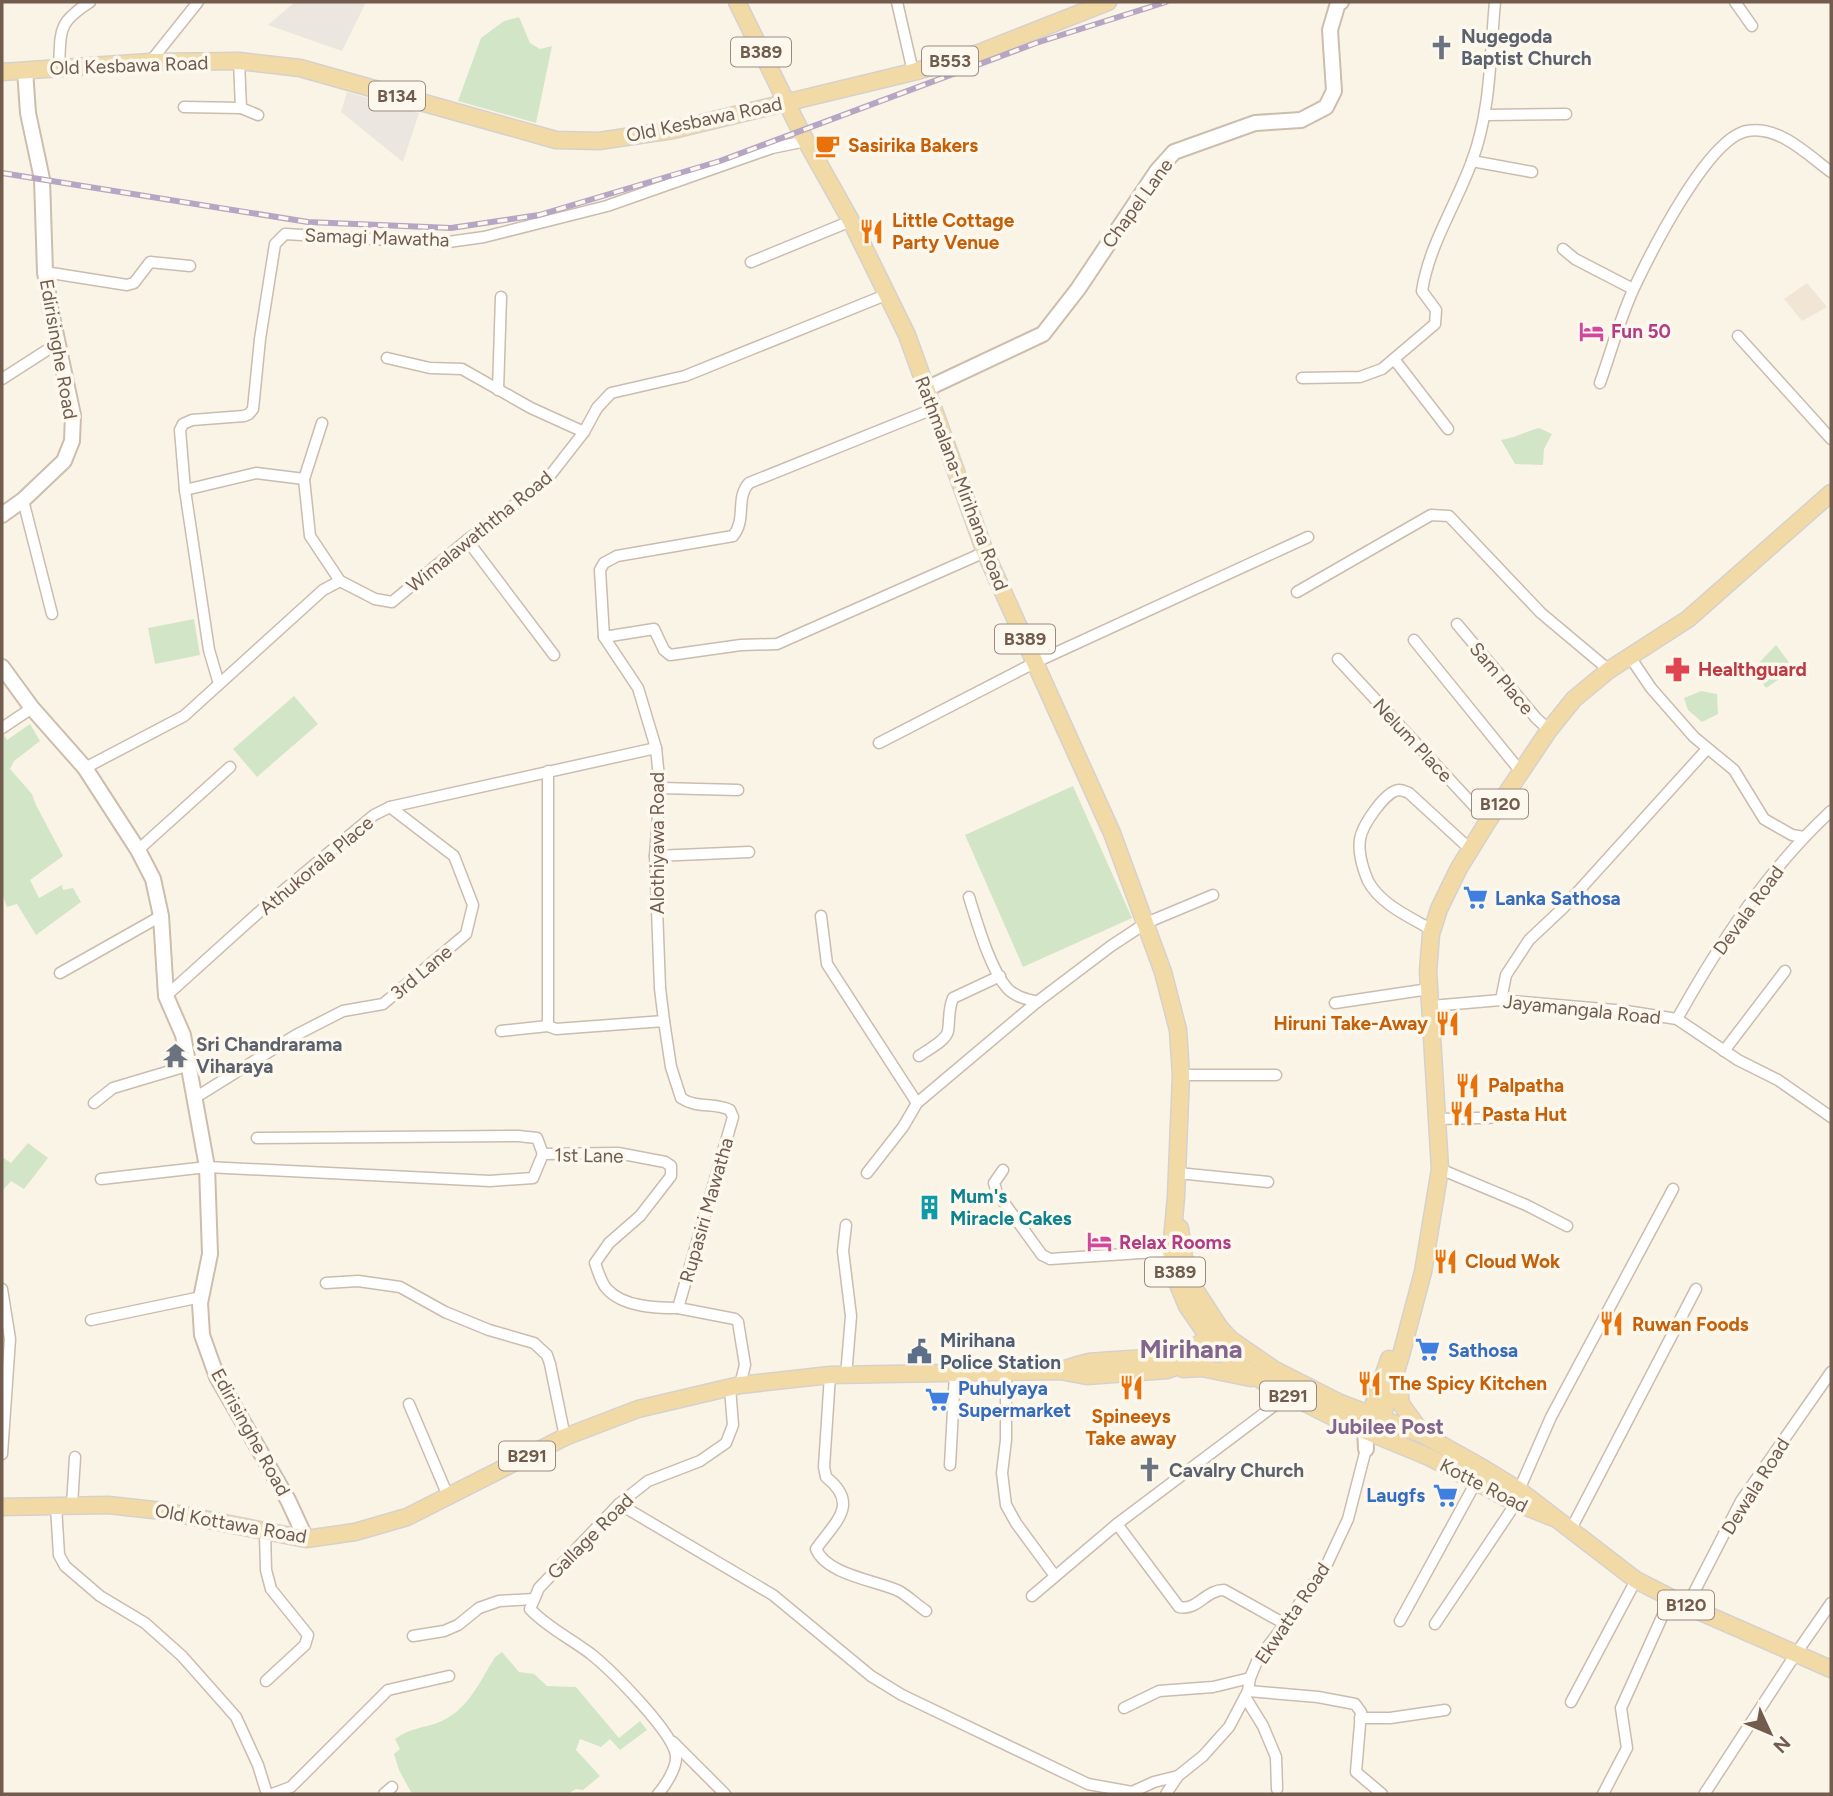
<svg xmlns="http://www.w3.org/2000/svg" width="1833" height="1796" viewBox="0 0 1833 1796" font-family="Figtree,sans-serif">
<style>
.residential{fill:#f1e6d6}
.industrial{fill:#ebe6e0}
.green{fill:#d2e6c7}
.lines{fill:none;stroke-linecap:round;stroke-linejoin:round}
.street-casing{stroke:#cbbcae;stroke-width:13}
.secondary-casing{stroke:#cdbdac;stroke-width:18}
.primary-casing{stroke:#d7d1cd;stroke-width:19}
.street{stroke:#fff;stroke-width:10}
.secondary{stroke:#fff;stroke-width:14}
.primary{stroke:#f2daa6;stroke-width:16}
.rail-casing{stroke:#b7a6c3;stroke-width:6}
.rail{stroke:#fdf8ed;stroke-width:3.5;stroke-dasharray:10;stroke-linecap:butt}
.labels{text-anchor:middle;stroke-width:7;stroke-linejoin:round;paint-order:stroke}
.shield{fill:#fdf8ed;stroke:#9b8b7e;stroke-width:2}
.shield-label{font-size:18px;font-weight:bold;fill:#715c4e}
.worship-label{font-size:19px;font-weight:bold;fill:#5b616d;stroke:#fdf8ed;text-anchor:start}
.street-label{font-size:19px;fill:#715c4e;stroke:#fdf8ed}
.food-label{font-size:19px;font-weight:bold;fill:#c56008;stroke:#fdf8ed;text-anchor:start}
.hotel-label{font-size:19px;font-weight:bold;fill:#b23c85;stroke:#fdf8ed;text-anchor:start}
.health-label{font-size:19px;font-weight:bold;fill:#be3a42;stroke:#fdf8ed;text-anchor:start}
.shop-label{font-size:19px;font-weight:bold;fill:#366cbe;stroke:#fdf8ed;text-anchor:start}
.culture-label{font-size:19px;font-weight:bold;fill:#0d838f;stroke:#fdf8ed;text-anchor:start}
.service-label{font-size:19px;font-weight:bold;fill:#4e5e75;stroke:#fdf8ed;text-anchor:start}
.neighbourhood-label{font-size:21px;font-weight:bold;fill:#82668d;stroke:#fdf8ed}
.district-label{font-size:26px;font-weight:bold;fill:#82668d;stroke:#fdf8ed}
</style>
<rect width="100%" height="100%" fill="#faf4e7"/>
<polygon class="residential" points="1807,283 1827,307 1802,321 1784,299"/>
<g class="industrial">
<polygon points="295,2 366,2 342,51 268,25"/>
<polygon points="347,92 419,113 403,162 341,112"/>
</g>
<g class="green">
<polygon points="519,17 530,43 540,49 552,46 536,123 458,101 481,38 504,21"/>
<path d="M 1539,428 L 1552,434 L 1544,449 L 1543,465 L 1515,464 L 1501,440 C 1518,437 1524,432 1539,428 Z"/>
<polygon points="194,619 200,655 155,664 148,628"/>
<polygon points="1776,645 1794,669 1766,688 1753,669"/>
<polygon points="1701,691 1717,694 1718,714 1702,722 1688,710 1684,698"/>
<polygon points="294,696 318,724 257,777 233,749"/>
<polygon points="30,724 40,741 14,761 10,769 32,794 36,805 63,856 30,880 39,898 62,885 63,890 73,888 81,902 36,935 17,904 7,907 2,893 2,734 3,733 7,740"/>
<polygon points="1073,786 1132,918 1023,967 965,835"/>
<polygon points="28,1143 48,1158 24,1189 11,1181 2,1191 2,1157 11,1163"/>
<path d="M 502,1652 L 519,1672 L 534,1674 L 547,1686 L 576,1687 L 619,1738 L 640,1721 L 647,1730 L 620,1750 L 610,1739 L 601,1747 L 580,1739 L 576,1750 L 600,1776 L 583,1790 L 576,1789 L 567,1794 L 412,1794 L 399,1770 L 394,1754 L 400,1749 L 395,1739 C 408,1729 422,1728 437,1723 C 467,1712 479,1683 495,1657 Z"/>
</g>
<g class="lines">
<defs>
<g id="street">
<polyline points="897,2 913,72"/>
<polyline points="1735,2 1752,26"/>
<polyline points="239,61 241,108 258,115"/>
<polyline points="150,62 198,2"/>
<path d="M 59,67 C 61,30 57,23 90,2"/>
<polyline points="184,107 241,108"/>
<polyline points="1486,115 1566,114"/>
<polyline points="1472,161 1532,172"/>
<polyline points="1563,249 1575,259 1633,289"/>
<polyline points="751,262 851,221"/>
<polyline points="45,272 127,285 134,283 150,262 190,266"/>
<polyline points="1738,336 1831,439"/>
<polyline points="387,358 430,368 462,369 531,408 584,432"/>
<polyline points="1394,359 1448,429"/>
<path d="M 1302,378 L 1360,377 L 1382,369 L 1435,324 L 1436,310 L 1422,291 C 1429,245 1456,205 1472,161 C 1491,110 1490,55 1495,2"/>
<polyline points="2,379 58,343"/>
<path d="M 1600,383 C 1611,352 1620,318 1634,288 C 1651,252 1708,138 1747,131 C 1779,125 1808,155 1831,172"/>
<polyline points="498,390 501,297"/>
<polyline points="322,423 304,479 310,536 340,581"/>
<polyline points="185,490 256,473 304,479"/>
<polyline points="23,500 52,614"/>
<polyline points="467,540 554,655"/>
<polyline points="1297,592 1431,515 1449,516 1541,613 1609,670"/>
<polyline points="1457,624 1536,718 1549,730"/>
<polyline points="604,637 654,629 664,650 670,655 741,645 777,644 985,552"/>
<polyline points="1414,640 1521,772"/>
<polyline points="1630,657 1651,688 1694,737 1734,770 1764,819 1792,835 1804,837"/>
<polyline points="1338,659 1488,821"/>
<polyline points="219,684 209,650 185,490 180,430 183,424 192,420 244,416 249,414 253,409 260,339 275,244 285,234 441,243 484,237 607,206 772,148 806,141"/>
<polyline points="2,728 32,708"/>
<polyline points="879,743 1036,662 1308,537"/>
<polyline points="85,768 184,716 323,590 340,581 375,599 392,602 467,540 545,482 584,432 597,408 611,393 685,376 888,294"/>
<path d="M 548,771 L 548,1026 L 556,1029 L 664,1021 L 671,1067 L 681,1098 C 697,1109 714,1102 730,1110 L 733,1117 L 678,1308 L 735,1319 L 738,1322 L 745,1365 L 740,1385"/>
<polyline points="660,788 738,790"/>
<polyline points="138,850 230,767"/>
<polyline points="655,856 749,852"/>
<path d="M 969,897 C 977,922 990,969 1007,988 C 1015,997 1027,999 1037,1002"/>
<polyline points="821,916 827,964 917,1103"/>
<path d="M 1432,930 C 1410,917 1381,905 1368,881 C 1363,869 1358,852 1360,839 C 1362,826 1385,791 1399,790 C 1403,790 1406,792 1409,793 L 1471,850"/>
<polyline points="60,973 161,916"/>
<polyline points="166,996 278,895 374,815 390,807 656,748"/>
<polyline points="1501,1000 1506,975 1529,940 1564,907 1707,749"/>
<polyline points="1335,1003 1429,989"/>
<polyline points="1431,1006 1501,1000 1626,1011 1677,1019 1738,1060 1778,1080 1831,1117"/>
<path d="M 1677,1019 C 1719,944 1767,870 1831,811"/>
<path d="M 664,1021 L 660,988 L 655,856 L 660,788 L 656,748 L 638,688 L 604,637 L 600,570 L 604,563 L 617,556 L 733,536 C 747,519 735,498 749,483 L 933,409"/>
<polyline points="501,1031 548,1026"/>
<polyline points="1724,1051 1785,971"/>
<path d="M 919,1056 C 927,1050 946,1041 948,1031 C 950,1018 948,1010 953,998 L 1000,976"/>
<polyline points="1181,1075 1276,1075"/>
<polyline points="193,1099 296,1035 343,1011 383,1004 466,934 473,905 454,856 390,807"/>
<polyline points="94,1103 113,1088 190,1065"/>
<polyline points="1438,1119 1552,1116"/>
<polyline points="257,1138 518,1136 537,1138 543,1154"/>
<polyline points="1440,1169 1526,1205 1567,1226"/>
<polyline points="1003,1170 994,1183 997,1193 1042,1255 1050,1259 1171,1251"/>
<polyline points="867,1173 903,1127 917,1103 1037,1002 1111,946 1146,923 1213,895"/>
<polyline points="1178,1173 1268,1182"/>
<path d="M 101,1179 L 207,1167 L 490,1181 L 533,1178 L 543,1154 L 618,1153 L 665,1162 L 671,1166 L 671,1176 L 640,1216 L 609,1243 L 595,1263 C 598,1271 601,1283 607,1289 C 623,1307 656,1308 678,1308"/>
<polyline points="326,1283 358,1281 400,1287 445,1312 489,1330 534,1343 547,1355 550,1364 565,1437"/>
<polyline points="2,1289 10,1339 2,1454"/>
<polyline points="91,1320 201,1297"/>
<polyline points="1006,1373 1006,1440 1002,1473 1006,1505 1016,1523 1055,1576"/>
<path d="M 830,1375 L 824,1467 L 826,1477 C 860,1504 836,1521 816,1549 C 827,1575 875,1580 899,1591 C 908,1596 917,1605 926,1611"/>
<polyline points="846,1376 851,1316 843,1251 846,1225"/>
<polyline points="409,1404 448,1496"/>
<polyline points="950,1465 955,1373"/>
<polyline points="1519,1490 1551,1417 1673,1189"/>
<polyline points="619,1504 773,1595 871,1676 902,1695 1088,1784 1132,1792 1154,1782 1178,1776"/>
<polyline points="72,1505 75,1457"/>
<polyline points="56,1506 59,1555 65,1566 100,1596 145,1623 182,1656 236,1717 258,1765 267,1794"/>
<path d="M 1117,1524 L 1179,1607 C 1198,1611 1205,1590 1224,1590 L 1285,1624"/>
<polyline points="1570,1531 1696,1289"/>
<polyline points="265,1532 266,1570 271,1589 308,1635 305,1645 266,1681"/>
<polyline points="1032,1596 1117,1524 1287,1396"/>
<polyline points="1687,1606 1741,1501 1831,1372"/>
<polyline points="1400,1621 1476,1482"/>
<polyline points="1435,1624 1516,1503"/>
<polyline points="413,1636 444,1631 458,1625 479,1608 499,1601 534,1599"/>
<polyline points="1248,1691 1318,1697 1355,1704 1361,1712 1356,1772 1382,1794"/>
<polyline points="1245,1697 1263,1726 1276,1757 1277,1789"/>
<polyline points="1571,1702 1636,1580"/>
<polyline points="1124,1708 1159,1691 1213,1687 1250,1678"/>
<polyline points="1360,1718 1390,1718 1445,1710"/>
<polyline points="673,1742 725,1794"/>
<polyline points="1705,1793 1797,1652 1831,1603"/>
<polyline points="272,1794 291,1787 388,1690 449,1676"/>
<polyline points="384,1794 392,1787"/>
<path d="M 658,1794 C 665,1786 677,1768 676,1756 C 674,1733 611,1670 591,1654 C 570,1638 548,1628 530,1609 L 539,1588 L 619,1504 L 648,1481 L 700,1461 L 726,1443 L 733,1425 L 730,1388"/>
<polyline points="1166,1794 1178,1776 1203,1756 1229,1727 1248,1691 1250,1678 1258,1659 1285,1624 1327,1564 1348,1519 1366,1449"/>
<polyline points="1603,1794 1627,1748 1621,1708 1671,1597"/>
</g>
<g id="secondary">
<polyline points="926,389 1043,334 1078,289 1157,171 1174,152 1255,123 1301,120 1326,107 1334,91 1330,30 1338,3 1341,2"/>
<polyline points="2,515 23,500 64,461 72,441 73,415 50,307 45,272 42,179 28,113 25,70"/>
<polyline points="2,667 32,708 85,768 138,850 153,879 161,916 166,996 183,1035 207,1167 210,1254 200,1303 202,1335 217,1377 288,1500 306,1539"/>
<polyline points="1365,1429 1366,1449"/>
</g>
<g id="primary">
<polyline points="737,2 801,132 851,221 907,335 985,552 1112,833 1163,972 1178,1030 1181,1075 1176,1197 1171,1251 1177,1282 1187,1306 1218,1351 1267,1384 1337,1419 1429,1457 1516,1503 1554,1518"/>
<polyline points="2,72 150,62 239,61 300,68 556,140 599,141 673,130 913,72 976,54 1108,2"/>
<polyline points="1180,1228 1184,1258 1194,1288 1220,1328 1230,1339 1275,1370 1340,1403 1424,1435 1483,1468 1519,1490 1636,1580 1687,1606 1831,1669"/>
<polyline points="1183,1369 1202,1368 1251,1378"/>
<path d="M 1062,1370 C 1071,1367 1080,1364 1089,1362 C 1129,1357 1182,1363 1215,1333"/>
<polyline points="1398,1379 1401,1404 1422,1433"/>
<polyline points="1367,1424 1389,1359"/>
<polyline points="1377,1434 1401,1355 1423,1272 1440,1169 1428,971 1431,934 1439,909 1459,868 1488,821 1549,730 1574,699 1609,670 1688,619 1831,493"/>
<polyline points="2,1507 108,1505 163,1511 306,1539 355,1532 407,1517 565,1437 638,1409 740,1385 830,1375 1060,1371 1087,1376 1167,1370 1218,1351 1230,1339"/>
</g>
</defs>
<use href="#street" class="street-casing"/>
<use href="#secondary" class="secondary-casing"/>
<use href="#primary" class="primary-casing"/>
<use href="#street" class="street"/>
<use href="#secondary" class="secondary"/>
<use href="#primary" class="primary"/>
<defs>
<polyline id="rail" points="2,173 308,222 451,228 539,215 720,161 1036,43 1166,2"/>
</defs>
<use href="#rail" class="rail-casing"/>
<use href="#rail" class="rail"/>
</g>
<defs>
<symbol id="church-bare" viewBox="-9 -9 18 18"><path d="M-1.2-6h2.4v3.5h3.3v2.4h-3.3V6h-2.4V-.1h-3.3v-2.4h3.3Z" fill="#6b7280" stroke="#fdf8ed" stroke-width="2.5" paint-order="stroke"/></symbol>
<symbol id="cafe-bare" viewBox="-9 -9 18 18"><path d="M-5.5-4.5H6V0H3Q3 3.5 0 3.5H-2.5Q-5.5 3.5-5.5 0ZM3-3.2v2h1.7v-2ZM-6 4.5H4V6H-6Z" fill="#e8710a" stroke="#fdf8ed" stroke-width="2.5" paint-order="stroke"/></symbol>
<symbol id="restaurant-bare" viewBox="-9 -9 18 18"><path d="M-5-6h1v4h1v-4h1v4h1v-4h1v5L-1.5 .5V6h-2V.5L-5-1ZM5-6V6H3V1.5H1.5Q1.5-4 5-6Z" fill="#e8710a" stroke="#fdf8ed" stroke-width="2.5" paint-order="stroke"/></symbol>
<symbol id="hotel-bare" viewBox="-9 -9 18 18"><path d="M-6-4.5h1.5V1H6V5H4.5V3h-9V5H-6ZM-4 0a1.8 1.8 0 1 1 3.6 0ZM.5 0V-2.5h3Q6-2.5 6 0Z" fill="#d1479c" stroke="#fdf8ed" stroke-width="2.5" paint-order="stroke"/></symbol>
<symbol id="pharmacy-bare" viewBox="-9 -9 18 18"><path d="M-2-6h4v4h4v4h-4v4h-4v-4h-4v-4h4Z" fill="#e0444e" stroke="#fdf8ed" stroke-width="2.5" paint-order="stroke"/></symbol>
<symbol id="supermarket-bare" viewBox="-9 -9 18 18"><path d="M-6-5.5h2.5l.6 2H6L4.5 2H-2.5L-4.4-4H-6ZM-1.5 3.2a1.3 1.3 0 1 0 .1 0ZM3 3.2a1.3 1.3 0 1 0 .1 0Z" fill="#3f7fe0" stroke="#fdf8ed" stroke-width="2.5" paint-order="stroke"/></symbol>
<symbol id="temple-bare" viewBox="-9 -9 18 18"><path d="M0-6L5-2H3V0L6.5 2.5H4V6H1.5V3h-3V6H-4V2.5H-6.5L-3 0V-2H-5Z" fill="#6b7280" stroke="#fdf8ed" stroke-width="2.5" paint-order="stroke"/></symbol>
<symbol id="building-bare" viewBox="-9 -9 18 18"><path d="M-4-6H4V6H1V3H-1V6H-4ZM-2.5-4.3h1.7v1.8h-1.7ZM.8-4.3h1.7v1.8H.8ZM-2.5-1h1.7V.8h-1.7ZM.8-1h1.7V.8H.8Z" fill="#0f9aa8" stroke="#fdf8ed" stroke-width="2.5" paint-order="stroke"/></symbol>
<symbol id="civic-bare" viewBox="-9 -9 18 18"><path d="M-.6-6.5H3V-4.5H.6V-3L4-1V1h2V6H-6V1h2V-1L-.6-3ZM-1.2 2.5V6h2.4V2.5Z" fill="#5c6f8a" stroke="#fdf8ed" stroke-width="2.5" paint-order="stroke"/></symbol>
</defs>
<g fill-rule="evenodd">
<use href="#church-bare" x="1424" y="30" width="35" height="35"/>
<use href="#cafe-bare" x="810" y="128" width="35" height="35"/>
<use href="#restaurant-bare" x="854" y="214" width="35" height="35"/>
<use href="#hotel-bare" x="1574" y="314" width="35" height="35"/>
<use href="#pharmacy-bare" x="1660" y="652" width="35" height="35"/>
<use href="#supermarket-bare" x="1458" y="880" width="35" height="35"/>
<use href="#restaurant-bare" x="1430" y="1006" width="35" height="35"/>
<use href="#temple-bare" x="158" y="1038" width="35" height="35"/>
<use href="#restaurant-bare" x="1450" y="1068" width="35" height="35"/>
<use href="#restaurant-bare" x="1444" y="1096" width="35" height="35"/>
<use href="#building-bare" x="912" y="1190" width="35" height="35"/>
<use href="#hotel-bare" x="1082" y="1224" width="35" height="35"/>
<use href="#restaurant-bare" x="1428" y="1244" width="35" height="35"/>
<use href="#restaurant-bare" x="1594" y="1306" width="35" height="35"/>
<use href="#supermarket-bare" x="1410" y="1332" width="35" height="35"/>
<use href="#civic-bare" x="902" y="1334" width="35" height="35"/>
<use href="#restaurant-bare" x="1352" y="1366" width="35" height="35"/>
<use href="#restaurant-bare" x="1114" y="1370" width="35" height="35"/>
<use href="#supermarket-bare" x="920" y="1382" width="35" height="35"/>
<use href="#church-bare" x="1132" y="1452" width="35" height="35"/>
<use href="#supermarket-bare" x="1428" y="1478" width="35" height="35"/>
</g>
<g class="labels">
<g class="shield">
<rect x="731" y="37.5" width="60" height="29" rx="5"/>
<rect x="922" y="46.5" width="56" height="29" rx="5"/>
<rect x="369" y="81.5" width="56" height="29" rx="5"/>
<rect x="995" y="624.5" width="60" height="29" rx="5"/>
<rect x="1472" y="789.5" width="56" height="29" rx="5"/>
<rect x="1145" y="1257.5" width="60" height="29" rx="5"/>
<rect x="1260" y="1381.5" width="56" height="29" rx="5"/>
<rect x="499" y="1441.5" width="56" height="29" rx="5"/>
<rect x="1658" y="1590.5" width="56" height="29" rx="5"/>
</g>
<g class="shield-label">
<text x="761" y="58">B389</text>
<text x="950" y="67">B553</text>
<text x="397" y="102">B134</text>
<text x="1025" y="645">B389</text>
<text x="1500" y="810">B120</text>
<text x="1175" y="1278">B389</text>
<text x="1288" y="1402">B291</text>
<text x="527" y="1462">B291</text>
<text x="1686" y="1611">B120</text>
</g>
<g class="worship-label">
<text x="1461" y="43">Nugegoda<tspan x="1461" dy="22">Baptist Church</tspan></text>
<text x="196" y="1051">Sri Chandrarama<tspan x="196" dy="22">Viharaya</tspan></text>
<text x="1169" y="1477">Cavalry Church</text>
</g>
<g class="street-label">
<text transform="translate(129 65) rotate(-2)" y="7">Old Kesbawa Road</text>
<text transform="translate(704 119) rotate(-12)" y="7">Old Kesbawa Road</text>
<text transform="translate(1137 203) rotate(-54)" y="7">Chapel Lane</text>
<text transform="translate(377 237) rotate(2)" y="7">Samagi Mawatha</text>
<text transform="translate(59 349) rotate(80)" y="7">Edirisinghe Road</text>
<text transform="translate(962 483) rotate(69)" y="7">Rathmalana-Mirihana Road</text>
<text transform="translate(479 531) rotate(-39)" y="7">Wimalawaththa Road</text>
<text transform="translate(1502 678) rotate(50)" y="7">Sam Place</text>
<text transform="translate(1413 740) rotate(47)" y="7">Nelum Place</text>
<text transform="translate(657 843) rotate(-90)" y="7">Alothiyawa Road</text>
<text transform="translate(316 865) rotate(-40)" y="7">Athukorala Place</text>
<text transform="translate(1748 910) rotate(-54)" y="7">Devala Road</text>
<text transform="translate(421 972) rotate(-40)" y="7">3rd Lane</text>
<text transform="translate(1582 1009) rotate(6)" y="7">Jayamangala Road</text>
<text transform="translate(589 1155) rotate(1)" y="7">1st Lane</text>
<text transform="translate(706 1210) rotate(-74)" y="7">Rupasiri Mawatha</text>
<text transform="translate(251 1432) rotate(61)" y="7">Edirisinghe Road</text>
<text transform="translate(1484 1485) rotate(27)" y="7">Kotte Road</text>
<text transform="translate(1755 1486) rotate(-58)" y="7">Dewala Road</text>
<text transform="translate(231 1523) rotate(10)" y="7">Old Kottawa Road</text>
<text transform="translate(590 1536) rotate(-45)" y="7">Gallage Road</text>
<text transform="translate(1292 1613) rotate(-56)" y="7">Ekwatta Road</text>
</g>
<g class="food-label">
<text x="848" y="152">Sasirika Bakers</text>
<text x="892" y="227">Little Cottage<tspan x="892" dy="22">Party Venue</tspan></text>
<text x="1428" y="1030" text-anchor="end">Hiruni Take-Away</text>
<text x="1488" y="1092">Palpatha</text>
<text x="1482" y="1121">Pasta Hut</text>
<text x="1465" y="1268">Cloud Wok</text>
<text x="1632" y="1331">Ruwan Foods</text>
<text x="1389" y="1390">The Spicy Kitchen</text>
<text x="1131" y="1423" text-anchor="middle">Spineeys<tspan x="1131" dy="22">Take away</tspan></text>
</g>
<g class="hotel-label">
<text x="1611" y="338">Fun 50</text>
<text x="1119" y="1249">Relax Rooms</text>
</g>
<g class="health-label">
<text x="1698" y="676">Healthguard</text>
</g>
<g class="shop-label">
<text x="1495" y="905">Lanka Sathosa</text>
<text x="1448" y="1357">Sathosa</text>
<text x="958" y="1395">Puhulyaya<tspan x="958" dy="22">Supermarket</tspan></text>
<text x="1425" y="1502" text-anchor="end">Laugfs</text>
</g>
<g class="culture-label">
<text x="950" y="1203">Mum's<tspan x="950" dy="22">Miracle Cakes</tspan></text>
</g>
<g class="service-label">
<text x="940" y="1347">Mirihana<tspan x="940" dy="22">Police Station</tspan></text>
</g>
<g class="neighbourhood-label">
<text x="1385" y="1434">Jubilee Post</text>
</g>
<g class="district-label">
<text x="1191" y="1358">Mirihana</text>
</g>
</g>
<rect width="1833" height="1796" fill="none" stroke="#715c4e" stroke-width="7"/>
<g transform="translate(1770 1733) rotate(134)" stroke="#fdf8ed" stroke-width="5" paint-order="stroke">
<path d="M0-5L12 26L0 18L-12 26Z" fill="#715c4e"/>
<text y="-10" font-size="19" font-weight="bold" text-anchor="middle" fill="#715c4e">N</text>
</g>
</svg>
